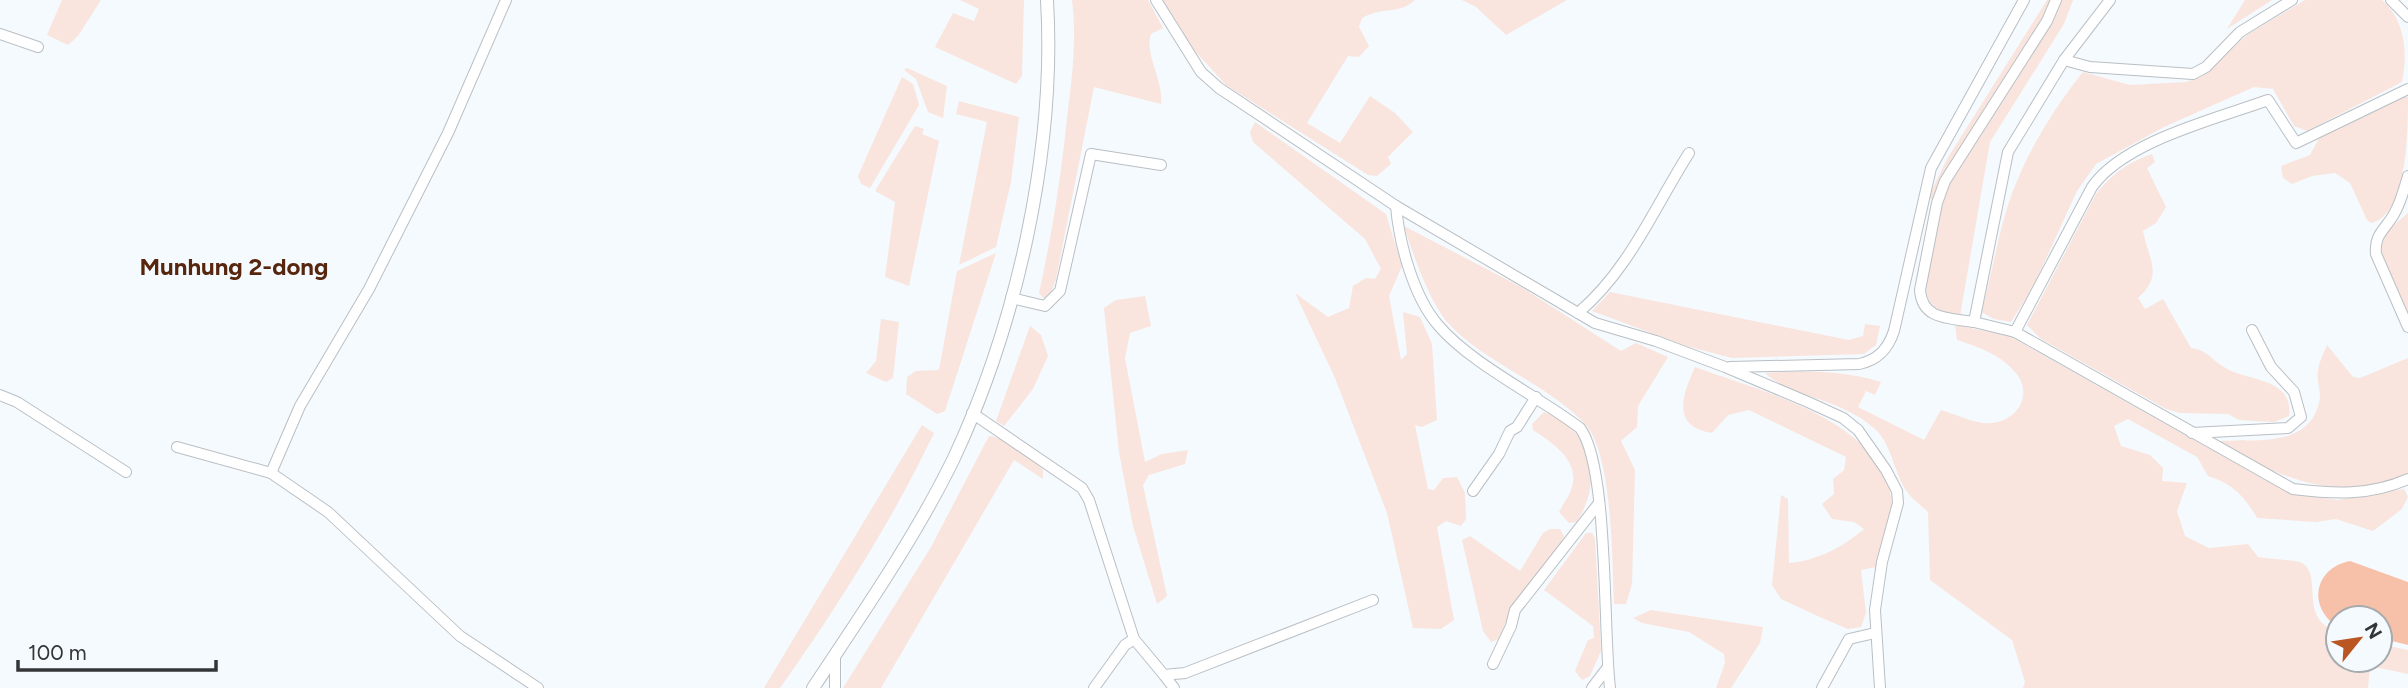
<svg xmlns="http://www.w3.org/2000/svg" width="2408" height="688" viewBox="0 0 2408 688" font-family="Figtree,sans-serif">
<style>
.green{fill:#f9e5dd}
.water{fill:#f7c0a9}
.lines{fill:none;stroke-linecap:round;stroke-linejoin:round}
.minor-casing{stroke:#b9bfc4;stroke-width:12}
.tertiary-casing{stroke:#b9bfc4;stroke-width:14}
.minor{stroke:#fff;stroke-width:10}
.tertiary{stroke:#fff;stroke-width:12}
.labels{text-anchor:middle;stroke-width:7;stroke-linejoin:round;paint-order:stroke}
.quarter-label{font-size:24px;font-weight:bold;fill:#57260e;stroke:#f5fafe}
</style>
<rect width="100%" height="100%" fill="#f5fafe"/>
<g class="green">
<polygon points="62,0 101,0 78,36 68,45 47,35"/>
<polygon points="960,0 1024,0 1022,76 1016,84 935,47 953,13 974,21 979,9"/>
<path d="M 1072,0 L 1148,0 L 1163,28 L 1151,34 C 1144,55 1164,81 1161,104 L 1094,87 L 1056,279 L 1050,295 L 1044,299 L 1039,293 C 1052,234 1061,177 1067,118 C 1072,79 1077,39 1072,0 Z"/>
<path d="M 1163,0 L 1415,0 C 1399,15 1383,6 1362,18 L 1359,27 L 1369,46 L 1359,57 L 1348,56 L 1307,123 L 1340,143 L 1370,96 L 1395,113 L 1413,132 L 1388,157 L 1391,164 L 1377,176 L 1368,175 L 1226,85 L 1193,49 Z"/>
<polygon points="1462,0 1567,0 1506,35 1476,7"/>
<polygon points="2047,0 2053,0 2049,10 1934,200 1928,198 1947,159"/>
<path d="M 2060,0 L 2073,0 L 2064,24 L 1990,142 L 1960,316 C 1947,313 1935,311 1928,298 C 1920,282 1943,200 1950,180 Z"/>
<polygon points="2245,0 2272,0 2227,29"/>
<path d="M 2305,0 L 2382,0 C 2405,20 2408,53 2402,82 L 2307,131 L 2294,126 L 2273,89 L 2254,87 L 2164,127 L 2096,164 L 2077,191 L 2033,287 L 2011,322 L 1994,319 L 1981,312 C 1992,276 1997,238 2009,202 C 2025,155 2052,111 2083,72 L 2130,85 L 2186,82 L 2203,76 L 2247,35 Z"/>
<polygon points="907,68 947,86 943,118 928,112 916,79 904,70"/>
<polygon points="902,77 913,84 919,105 870,188 861,184 858,176"/>
<path d="M 2405,97 L 2408,97 C 2408,130 2408,215 2371,223 L 2367,220 L 2350,183 L 2335,173 L 2312,176 L 2292,184 L 2283,178 L 2281,166 L 2310,155 L 2319,138 Z"/>
<polygon points="959,101 1019,117 1011,182 996,247 959,265 987,122 956,114"/>
<polygon points="1255,122 1386,214 1402,266 1389,296 1401,360 1407,354 1403,312 1420,317 1432,344 1437,420 1422,427 1415,425 1428,489 1434,490 1443,478 1457,477 1465,493 1466,519 1461,526 1446,521 1437,527 1454,620 1441,629 1413,628 1387,513 1335,378 1295,293 1328,317 1349,308 1353,286 1366,278 1375,279 1381,269 1365,239 1253,142 1250,132"/>
<polygon points="915,126 924,129 922,134 939,141 909,286 885,277 895,202 875,191"/>
<path d="M 2152,154 L 2155,162 L 2147,168 L 2166,207 L 2156,223 L 2143,231 C 2149,262 2164,274 2138,298 L 2145,309 L 2163,299 L 2191,348 C 2207,350 2211,359 2224,367 C 2247,382 2294,377 2289,416 L 2274,422 L 2239,420 L 2228,414 L 2180,413 L 2166,409 L 2041,339 L 2027,325 L 2096,194 C 2112,174 2127,163 2152,154 Z"/>
<polygon points="2408,213 2408,316 2380,250 2388,230"/>
<path d="M 1404,226 L 1523,288 L 1621,351 L 1636,343 L 1668,357 L 1638,406 L 1637,427 L 1621,441 L 1635,470 L 1632,584 L 1626,604 L 1614,604 C 1612,562 1613,457 1586,425 C 1551,386 1483,362 1448,323 C 1430,303 1412,252 1404,226 Z"/>
<polygon points="996,253 945,411 937,414 906,394 907,377 916,371 939,370 957,271"/>
<polygon points="1610,292 1849,340 1863,336 1865,324 1880,326 1876,345 1864,354 1732,358 1686,346 1592,311"/>
<polygon points="1145,296 1151,326 1130,333 1125,358 1145,462 1162,454 1188,450 1185,464 1149,475 1143,485 1167,596 1157,604 1133,526 1119,452 1104,308 1116,300"/>
<polygon points="881,319 899,322 893,378 886,382 866,373 876,361"/>
<path d="M 1955,325 L 2009,336 L 2267,481 L 2300,495 L 2338,500 L 2404,489 L 2408,497 L 2402,509 L 2373,531 L 2336,519 L 2316,522 L 2257,518 C 2245,497 2232,483 2208,476 L 2197,457 L 2128,419 L 2114,426 L 2121,446 L 2150,455 L 2163,468 L 2162,481 L 2187,483 L 2177,511 L 2185,536 L 2209,548 L 2248,544 L 2258,557 C 2268,559 2296,560 2302,563 C 2324,576 2297,619 2338,632 L 2338,660 L 2380,660 L 2380,644 L 2408,650 L 2408,674 L 2370,666 L 2368,688 L 2023,688 L 2025,682 L 2012,640 L 1930,580 L 1928,512 C 1922,506 1913,500 1908,493 C 1894,475 1893,447 1876,430 C 1843,398 1792,398 1765,373 C 1802,370 1846,371 1881,382 L 1875,395 L 1866,391 L 1858,407 L 1924,440 L 1941,410 C 1954,414 1969,421 1983,423 C 2014,427 2037,395 2014,371 C 1998,353 1978,347 1957,340 Z"/>
<polygon points="1030,326 1041,335 1048,356 1033,389 1004,426 996,421"/>
<path d="M 2327,345 L 2353,377 L 2360,378 L 2408,358 L 2408,474 C 2341,505 2276,478 2219,441 C 2256,439 2308,448 2319,403 C 2322,392 2316,381 2318,370 C 2319,362 2324,353 2327,345 Z"/>
<path d="M 1695,367 C 1759,391 1886,420 1892,504 C 1893,524 1882,549 1876,567 L 1861,570 L 1866,613 L 1861,627 L 1848,629 L 1822,618 L 1781,599 L 1772,585 L 1781,495 L 1788,499 L 1789,563 C 1816,561 1843,547 1864,529 L 1854,522 L 1832,519 L 1822,504 L 1834,494 L 1833,479 L 1844,470 L 1846,457 L 1749,410 L 1728,415 L 1712,433 C 1671,426 1682,396 1695,367 Z"/>
<path d="M 1544,412 C 1594,431 1603,480 1577,522 L 1569,523 L 1559,512 C 1563,504 1570,495 1572,487 C 1580,460 1551,442 1533,430 L 1532,424 Z"/>
<path d="M 922,425 L 934,433 C 891,523 837,607 780,688 L 764,688 Z"/>
<path d="M 989,436 C 1007,438 1032,457 1043,470 L 1043,479 L 1014,460 L 881,688 L 843,688 L 931,547 Z"/>
<polygon points="1550,529 1560,529 1564,536 1562,542 1510,611 1499,639 1491,642 1483,631 1462,540 1470,536 1520,571 1543,533"/>
<polygon points="1586,533 1592,533 1595,538 1601,651 1590,676 1582,680 1575,671 1588,640 1594,638 1593,626 1544,590"/>
<polygon points="1651,610 1763,627 1760,643 1731,688 1716,688 1725,663 1724,654 1689,632 1642,623 1633,618"/>
</g>
<path class="water" d="M 2350,561 L 2408,582 L 2408,645 L 2380,638 L 2380,618 L 2338,618 L 2338,627 C 2307,607 2314,568 2350,561 Z"/>
<g class="lines">
<defs>
<g id="minor">
<polyline points="1156,0 1201,72 1219,88 1396,206 1595,323 1656,341 1725,367 1808,402 1843,418 1858,430 1886,470 1897,491 1898,503 1882,562 1875,610 1880,688"/>
<path d="M 2110,0 L 2064,60 L 2008,152 L 1974,322 L 2015,332 L 2293,489 C 2334,494 2370,496 2408,479"/>
<polyline points="2391,0 2408,17"/>
<polyline points="0,34 38,47"/>
<polyline points="2064,60 2090,67 2193,74 2206,67 2240,32 2292,0"/>
<path d="M 2408,176 C 2404,189 2401,202 2394,214 C 2385,230 2374,234 2376,254 L 2408,327"/>
<path d="M 1396,206 C 1399,242 1413,296 1438,325 C 1471,364 1538,396 1580,428 C 1609,466 1603,632 1610,688"/>
<polyline points="1011,298 1045,306 1060,291 1091,154 1161,165"/>
<path d="M 1578,313 C 1629,270 1654,208 1689,153"/>
<path d="M 1974,322 C 1949,318 1922,320 1920,290 L 1937,203 L 1945,181 L 2047,21 L 2056,0"/>
<path d="M 2015,332 L 2092,187 C 2124,141 2216,119 2268,100 L 2296,143 L 2408,89"/>
<path d="M 1730,367 L 1859,364 C 1878,360 1888,349 1894,331 L 1931,168 L 2024,0"/>
<polyline points="0,395 17,402 126,472"/>
<polyline points="972,413 1082,488 1089,500 1134,639 1164,675 1185,673 1373,600"/>
<polyline points="2192,433 2288,428 2301,417 2294,392 2271,367 2252,330"/>
<polyline points="177,447 271,473 300,406 369,289 448,133 506,0"/>
<polyline points="271,473 328,512 460,636 538,688"/>
<polyline points="1473,491 1499,454 1510,431 1517,427 1536,397"/>
<polyline points="835,655 835,688"/>
<polyline points="1493,664 1511,626 1515,610 1599,503"/>
<polyline points="1164,675 1174,688"/>
<polyline points="1094,688 1125,645 1134,639"/>
<polyline points="1592,688 1608,667"/>
<polyline points="1822,688 1849,639 1875,633"/>
</g>
<path id="tertiary" d="M 813,688 C 862,614 915,538 954,458 C 1017,323 1056,149 1047,0"/>
</defs>
<use href="#minor" class="minor-casing"/>
<use href="#tertiary" class="tertiary-casing"/>
<use href="#minor" class="minor"/>
<use href="#tertiary" class="tertiary"/>
</g>
<g class="labels">
<g class="quarter-label">
<text x="234" y="275">Munhung 2-dong</text>
</g>
</g>
<g transform="translate(2359 639) rotate(60)"><circle r="33" fill="#f5fafe" stroke="#a7abae" stroke-width="2"/>
<path d="M0-5L12 26L0 18L-12 26Z" fill="#ba5622"/>
<text y="-10" font-size="19" font-weight="bold" text-anchor="middle" fill="#333537">N</text>
</g>
<path d="M18 660v10h198v-10" fill="none" stroke="#333537" stroke-width="3.5"/>
<text x="28" y="660" font-size="21" fill="#333537" stroke="#f5fafe" stroke-width="5" paint-order="stroke">100 m</text>
</svg>
